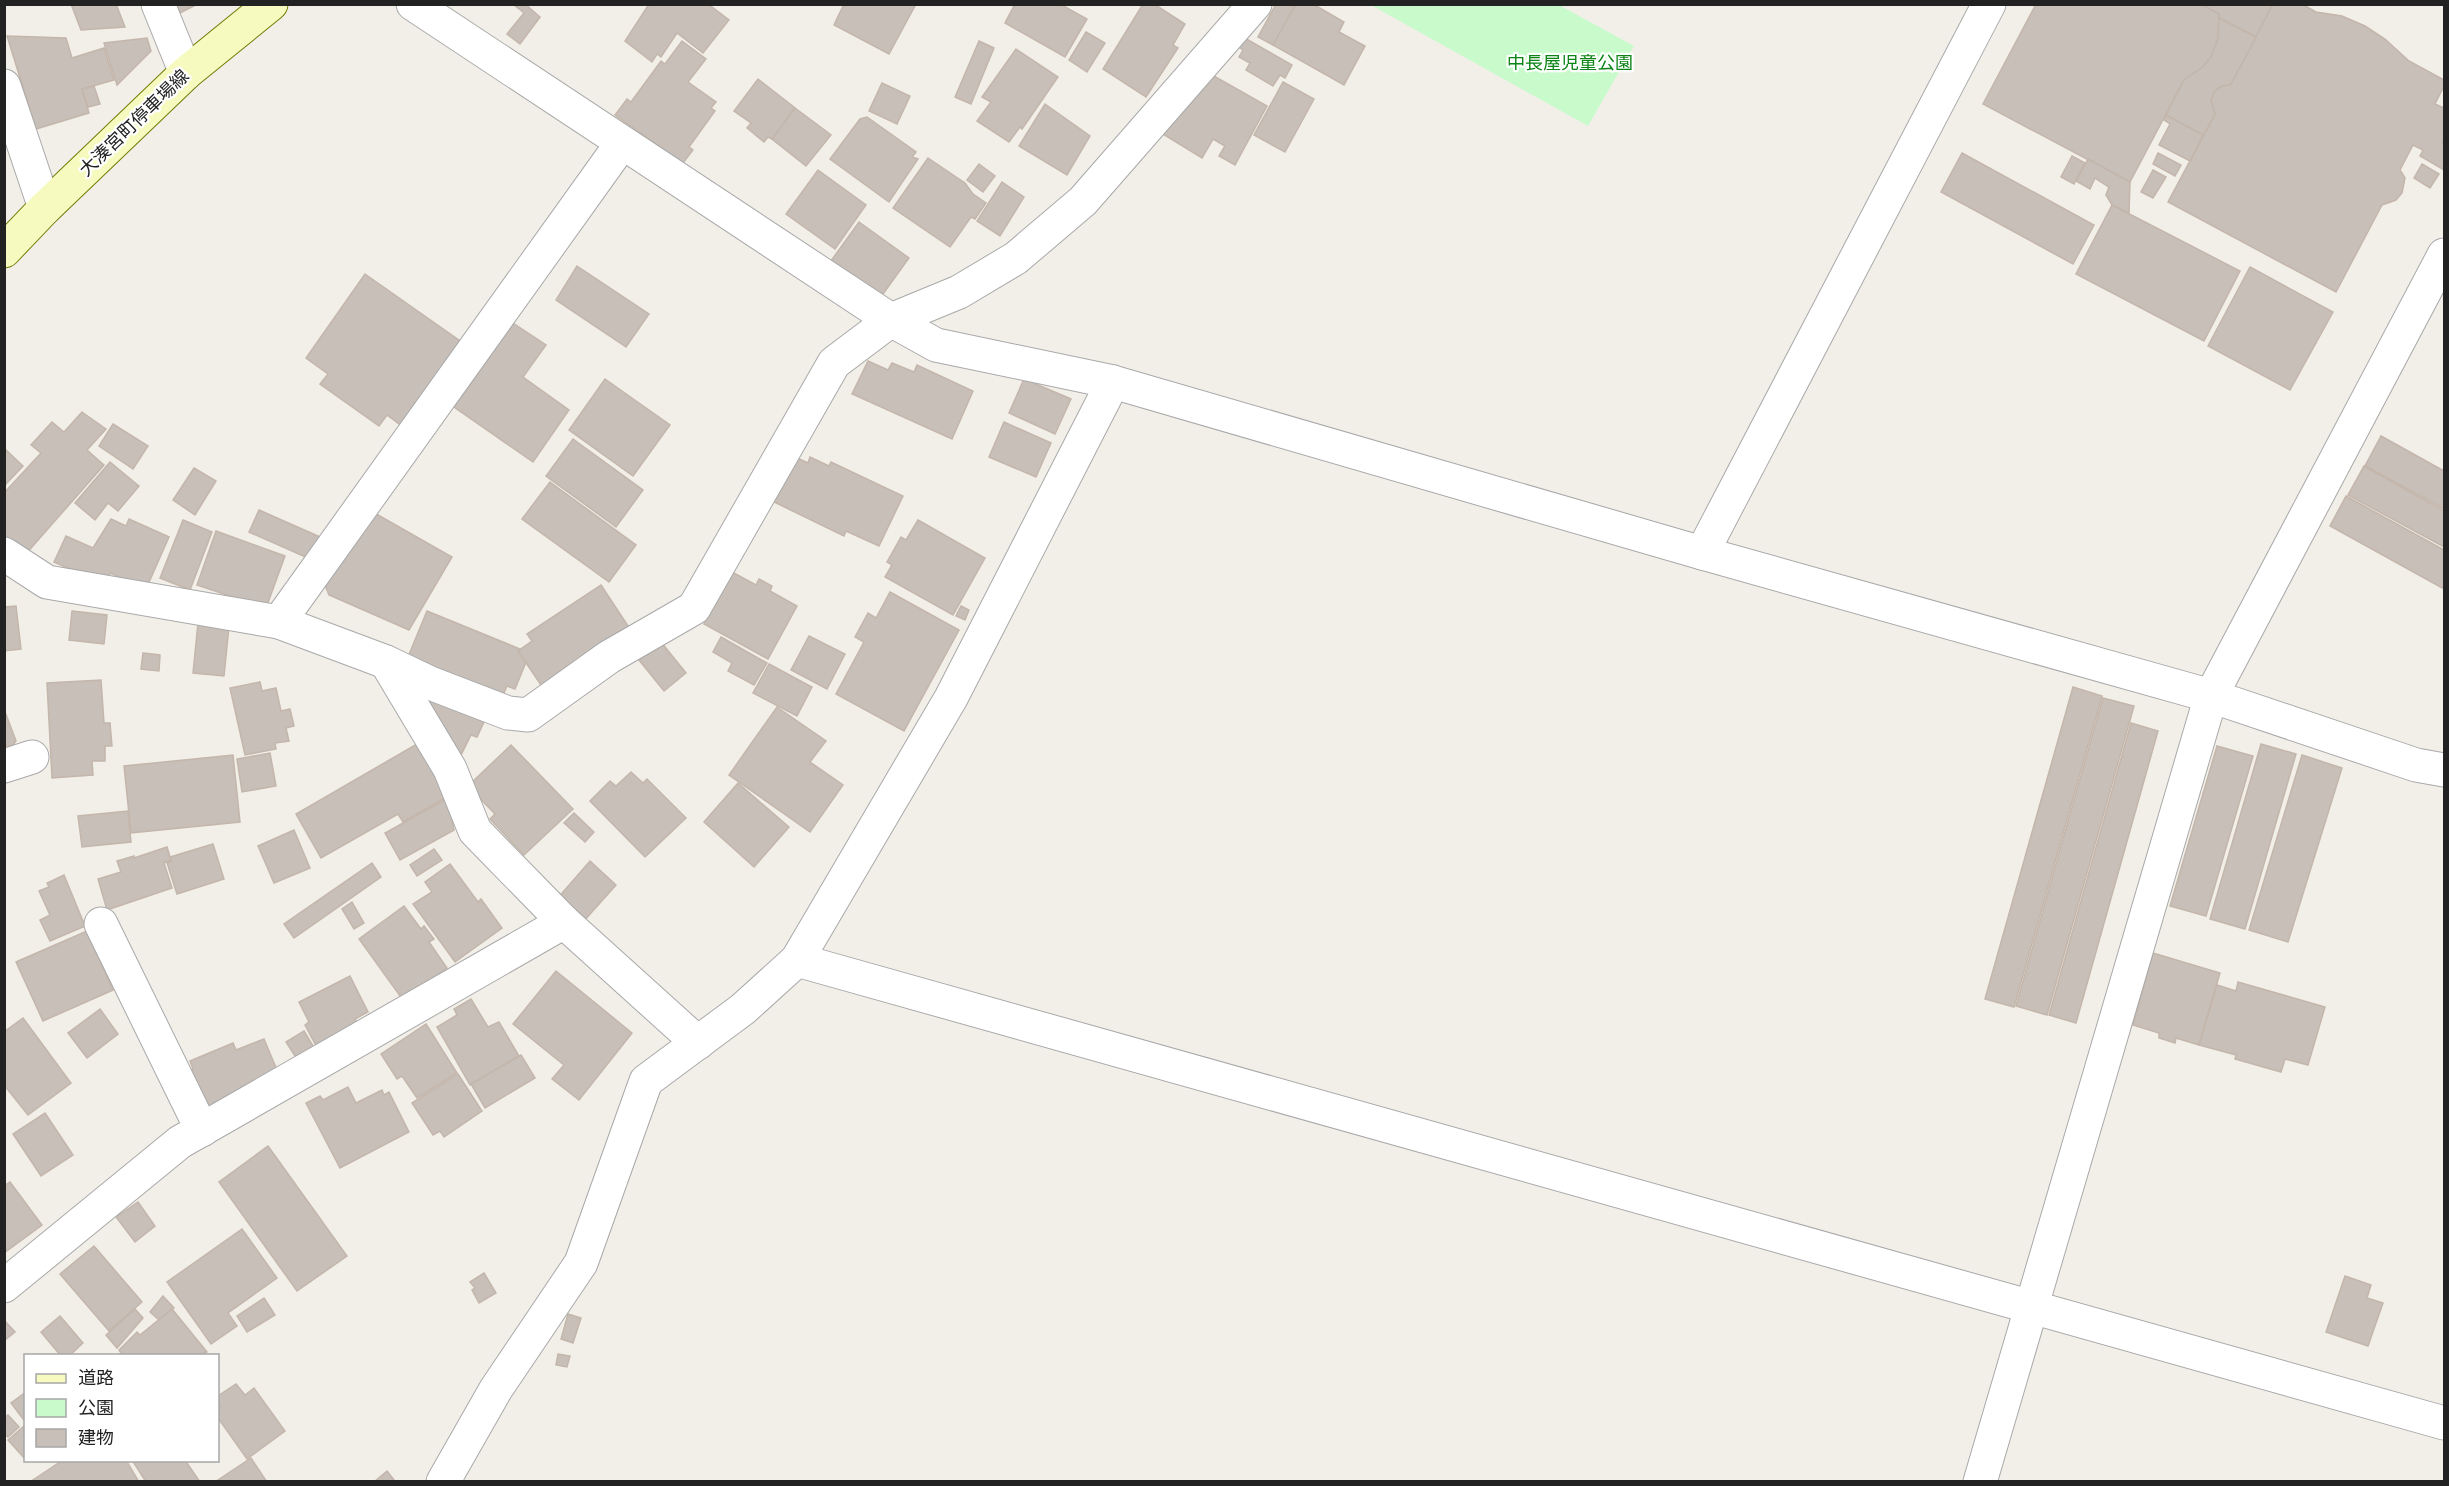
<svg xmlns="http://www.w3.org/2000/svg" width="2449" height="1486" viewBox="0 0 2449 1486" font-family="'Roboto Condensed','Noto Sans JP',sans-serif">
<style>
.park{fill:#c8facc}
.building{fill:#c7bfb8;stroke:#c4b6ab;stroke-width:1.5}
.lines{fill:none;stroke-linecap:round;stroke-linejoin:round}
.street-casing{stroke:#a9a9a9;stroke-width:35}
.secondary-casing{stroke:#707d05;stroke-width:35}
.street{stroke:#fff;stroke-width:33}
.secondary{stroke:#f7fabf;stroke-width:33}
.labels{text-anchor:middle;stroke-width:4.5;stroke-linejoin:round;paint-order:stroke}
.park-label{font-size:18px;fill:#0c8416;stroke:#fff}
.street-label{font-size:18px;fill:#222;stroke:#fff}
</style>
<rect width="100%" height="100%" fill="#f2efe9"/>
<polygon class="park" points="1371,5 1559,5 1634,46 1588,126"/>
<g class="building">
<polygon points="71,4 116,4 125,27 81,30"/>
<polygon points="172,4 193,4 194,6 178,14"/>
<polygon points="513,4 525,4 540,17 520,44 507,34 524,13"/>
<polygon points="649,4 708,4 729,20 703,53 677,33 661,57 657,54 652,62 625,41"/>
<polygon points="844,4 916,4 889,54 834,25"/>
<polygon points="1015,4 1060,4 1087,19 1065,57 1005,23"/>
<polygon points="1143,4 1154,4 1185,24 1173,45 1178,48 1146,97 1103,69"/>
<polygon points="1276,4 1296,4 1273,45 1258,37"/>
<polygon points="1296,4 1313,4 1344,22 1339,32 1365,46 1344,85 1273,45"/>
<polygon points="2036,4 2201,4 2219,14 2218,38 2211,57 2203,67 2184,80 2130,182 1983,104"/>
<polygon points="2201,4 2273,4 2256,37 2219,18 2219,14"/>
<polygon points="2273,4 2302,4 2316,12 2342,16 2365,26 2385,39 2409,61 2444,80 2444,86 2435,104 2444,108 2444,139 2442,142 2444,144 2444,170 2420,156 2423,150 2413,145 2400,170 2405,178 2402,193 2396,200 2382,205 2336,292 2168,202 2215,114 2211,101 2214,92 2220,87 2231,84"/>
<polygon points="2219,18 2256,37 2231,84 2220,87 2214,92 2211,101 2215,114 2190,161 2203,135 2166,115 2184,80 2203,67 2211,57 2218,38"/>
<polygon points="1086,32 1105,43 1087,72 1069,60"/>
<polygon points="7,36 66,38 72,58 104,48 114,80 82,89 89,113 36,129"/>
<polygon points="1243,37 1292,65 1285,78 1280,75 1273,86 1246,70 1250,63 1239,57 1243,50 1237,46"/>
<polygon points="147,38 151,51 117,85 104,43"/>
<polygon points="682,41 706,59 688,82 716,102 711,108 715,111 689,147 693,150 683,163 615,115 627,99 631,102 661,61 665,64"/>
<polygon points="979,41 994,48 971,104 955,97"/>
<polygon points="1016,49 1058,77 1022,129 1020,127 1009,142 977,121 991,102 982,97"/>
<polygon points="1212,75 1267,106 1235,165 1219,156 1225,146 1213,139 1202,158 1163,134"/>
<polygon points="758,79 795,108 772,139 768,137 764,142 747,128 751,123 734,111"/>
<polygon points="1283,82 1314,99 1285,152 1254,135"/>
<polygon points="882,83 910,96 897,124 869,111"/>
<polygon points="94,86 100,104 88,107 82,89"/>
<polygon points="1045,104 1090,136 1067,175 1019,146"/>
<polygon points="795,108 831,135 806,166 772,139"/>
<polygon points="2166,115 2203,135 2190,161 2159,145 2170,124 2164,120"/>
<polygon points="867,117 916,152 912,157 918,159 889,202 830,159 860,119"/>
<polygon points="1962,153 2094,225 2073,264 1941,192"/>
<polygon points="2158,153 2181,165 2175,176 2153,164"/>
<polygon points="2072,156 2085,163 2074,184 2061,177"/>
<polygon points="928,158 965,183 973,194 986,203 975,219 971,217 950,247 893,208"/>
<polygon points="2088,159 2130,182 2129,213 2112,205 2106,195 2109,187 2095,178 2090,189 2076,181"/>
<polygon points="979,164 995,176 983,192 967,180"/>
<polygon points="2422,164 2439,174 2430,188 2414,178"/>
<polygon points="818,170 866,205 835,249 786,214"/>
<polygon points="2153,170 2166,177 2153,198 2141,192"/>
<polygon points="1002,182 1024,197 1000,236 977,221"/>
<polygon points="2112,205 2240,271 2204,341 2076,274"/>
<polygon points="859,222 909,258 878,301 828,265"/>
<polygon points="577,266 649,314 626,347 556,300"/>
<polygon points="2250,267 2333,312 2290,390 2208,346"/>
<polygon points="365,274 463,343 403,427 387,415 379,426 320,384 328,374 306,358"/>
<polygon points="513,323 546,345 523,377 569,410 533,462 454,407"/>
<polygon points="868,361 888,370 892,363 914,372 917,365 973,391 952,439 852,394"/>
<polygon points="605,379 670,425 633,476 569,430"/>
<polygon points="1024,379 1071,399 1055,434 1009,413"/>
<polygon points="82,412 106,429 87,450 104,465 25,555 4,537 4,493 41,453 31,445 52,422 64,432"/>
<polygon points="1004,422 1051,443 1036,477 989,457"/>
<polygon points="113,424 148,446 133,469 99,446"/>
<polygon points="2381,436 2444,471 2444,509 2365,466"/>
<polygon points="573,439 643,490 616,527 546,476"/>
<polygon points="4,448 23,466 4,486"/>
<polygon points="793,456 808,463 810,457 829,466 831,462 903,496 879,546 846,531 844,536 772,501"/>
<polygon points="110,462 139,486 118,511 108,503 95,520 75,503"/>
<polygon points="2364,466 2444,511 2444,547 2348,495"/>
<polygon points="194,468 216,481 195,515 173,500"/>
<polygon points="550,482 636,545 609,582 522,519"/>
<polygon points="2346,496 2444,550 2444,589 2330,526"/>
<polygon points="259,510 320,537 310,559 249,532"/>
<polygon points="371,511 452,557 409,630 329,595 323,580"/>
<polygon points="111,519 126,526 129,519 169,537 146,589 110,573 105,584 54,562 66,536 93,548"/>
<polygon points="183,520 212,532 190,590 160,578"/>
<polygon points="918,520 985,558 953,615 885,577 892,565 887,562 901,537 906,540"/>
<polygon points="216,531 285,556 266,608 197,585"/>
<polygon points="732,572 756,585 759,579 772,586 770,591 797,606 768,659 704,624"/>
<polygon points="601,585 632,632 545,691 518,651 532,641 527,634"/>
<polygon points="890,592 959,630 904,731 836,694 864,642 855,637 868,613 876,618"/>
<polygon points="16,606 21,649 4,651 4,607"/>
<polygon points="961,606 969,610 965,620 956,616"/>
<polygon points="72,611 107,615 104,644 69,640"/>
<polygon points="427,611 520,649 518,651 526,662 515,689 507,686 499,704 405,664"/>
<polygon points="198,623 229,626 224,676 193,673"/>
<polygon points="809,636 845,654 827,689 791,670"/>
<polygon points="721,637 767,663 754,685 728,671 732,663 713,652"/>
<polygon points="661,642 686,673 664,691 639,660"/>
<polygon points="143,653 160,655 159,671 141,669"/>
<polygon points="769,664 812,687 797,716 753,693"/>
<polygon points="101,680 104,723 110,723 112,746 105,746 105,761 92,761 93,775 52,778 47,683"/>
<polygon points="260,682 262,691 276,688 281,711 290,709 294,726 286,728 289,741 275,743 276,749 245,755 230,688"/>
<polygon points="2073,687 2102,696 2014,1007 1985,999"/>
<polygon points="429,698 484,722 477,737 471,735 459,759 422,712"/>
<polygon points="2103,698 2134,706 2047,1015 2016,1006"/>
<polygon points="777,707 826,741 810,762 843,785 810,832 729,775"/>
<polygon points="4,709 16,741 13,745 4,748"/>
<polygon points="2131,723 2158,731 2076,1023 2049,1015"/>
<polygon points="417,744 447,797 403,822 398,814 321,858 296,814"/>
<polygon points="2261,744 2296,754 2245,929 2210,919"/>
<polygon points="511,745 573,809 524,855 490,819 495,814 468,786"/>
<polygon points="2217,746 2253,756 2206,916 2170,906"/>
<polygon points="270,753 276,786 242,792 237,759"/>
<polygon points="233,755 240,822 131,833 124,766"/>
<polygon points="2302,755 2342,768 2288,942 2249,930"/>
<polygon points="631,772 643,783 647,779 686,818 645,857 590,801 610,781 616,786"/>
<polygon points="738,783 789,827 754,867 704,822"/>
<polygon points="448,798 454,830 400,860 385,833"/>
<polygon points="128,811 131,842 82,847 78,816"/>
<polygon points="574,813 594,832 585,842 564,823"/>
<polygon points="294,830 310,868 274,883 258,846"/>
<polygon points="213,844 224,879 177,894 167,863 171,861 170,857"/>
<polygon points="167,847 171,860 164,863 172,888 107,910 98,879 121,872 117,861 134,856 134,858"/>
<polygon points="434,849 442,860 417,876 410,865"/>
<polygon points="590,861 616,885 583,922 557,899"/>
<polygon points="372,863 381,877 294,938 284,924"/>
<polygon points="450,864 478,902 481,899 502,928 455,962 413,904 432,892 425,882"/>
<polygon points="64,875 85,926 50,941 40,920 50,915 39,891 49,887 47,883"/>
<polygon points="352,902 364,923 354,929 342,909"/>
<polygon points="404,906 421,929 424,926 434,939 429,942 447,968 403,1000 359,939"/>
<polygon points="87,931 113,990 43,1021 16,962"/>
<polygon points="2153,953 2220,973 2199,1045 2176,1038 2175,1043 2159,1038 2159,1033 2133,1025"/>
<polygon points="556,971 632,1033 579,1100 552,1079 564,1065 513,1024"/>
<polygon points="350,976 368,1012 355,1019 363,1032 321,1055 305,1025 309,1022 299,1002"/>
<polygon points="2238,982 2325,1007 2308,1065 2285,1059 2281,1072 2235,1059 2236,1055 2199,1045 2217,985 2236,991"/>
<polygon points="471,999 488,1027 499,1022 519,1056 470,1085 437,1027 457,1015 454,1009"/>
<polygon points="100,1009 118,1034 87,1058 68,1033"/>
<polygon points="23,1018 71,1083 28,1115 4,1085 4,1032"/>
<polygon points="426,1024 457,1073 417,1098 402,1076 397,1079 381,1054"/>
<polygon points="304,1031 319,1056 302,1067 286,1042"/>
<polygon points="264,1039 280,1077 206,1110 189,1071 193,1069 190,1061 233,1043 236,1050"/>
<polygon points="521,1055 535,1078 485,1108 471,1084"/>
<polygon points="458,1074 482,1111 444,1137 440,1131 433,1135 412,1103"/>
<polygon points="348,1087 356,1103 382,1090 384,1095 389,1092 409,1132 340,1168 306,1103 320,1096 323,1100"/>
<polygon points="45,1113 73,1155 41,1176 13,1134"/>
<polygon points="268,1146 347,1256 297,1291 219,1182"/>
<polygon points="10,1182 42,1225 4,1253 4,1186"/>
<polygon points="138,1202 155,1226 135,1242 116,1217"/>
<polygon points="242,1229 277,1278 228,1313 237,1326 211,1344 167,1282"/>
<polygon points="94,1246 142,1302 109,1331 60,1274"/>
<polygon points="484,1273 496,1293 479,1303 472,1290 475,1288 470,1282"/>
<polygon points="2345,1276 2371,1285 2367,1298 2383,1303 2368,1346 2326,1332"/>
<polygon points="163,1296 174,1308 159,1320 150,1312"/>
<polygon points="264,1298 275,1315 247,1332 237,1316"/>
<polygon points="135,1309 143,1318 117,1348 106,1335"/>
<polygon points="172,1309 207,1352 197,1356 123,1356 119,1350 137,1332 140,1335"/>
<polygon points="568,1314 581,1318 573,1343 561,1339"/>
<polygon points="60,1316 83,1343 69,1356 61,1356 41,1332"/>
<polygon points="4,1320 15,1332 4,1341"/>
<polygon points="558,1354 570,1356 567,1367 556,1365"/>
<polygon points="236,1384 245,1395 254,1388 285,1431 247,1459 218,1418 218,1411 221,1408 218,1403 218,1396"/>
<polygon points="26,1392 26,1423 11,1403"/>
<polygon points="8,1415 19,1427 8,1437 4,1434 4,1418"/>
<polygon points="24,1426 26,1428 26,1460 8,1440"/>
<polygon points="251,1458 267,1482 215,1482"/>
<polygon points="63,1460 126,1460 139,1482 30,1482"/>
<polygon points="132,1460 185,1460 200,1482 146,1482"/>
<polygon points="387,1471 394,1480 392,1482 374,1482"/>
</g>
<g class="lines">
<defs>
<g id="street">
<polyline points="158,4 186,73"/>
<polyline points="413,4 891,320 936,345 1113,382 1702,553 2211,696 2416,765 2444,770"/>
<polyline points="4,86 45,208"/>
<polyline points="1702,553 1989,4"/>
<polyline points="4,554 47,582 279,622 386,662 430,683 508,713 528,715 609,657 694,608 834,363 891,320 959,292 1016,258 1083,201 1255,4"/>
<polyline points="279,622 622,143"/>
<polyline points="386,662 450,769 475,831 564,922"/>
<polyline points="4,766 32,757"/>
<polyline points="101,924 202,1130"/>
<polyline points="797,960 2444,1423"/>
<polyline points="4,1286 180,1142 564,922 698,1043"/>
<polyline points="443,1482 496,1389 581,1263 646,1081 743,1009 797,960 951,698 1113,382"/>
<polyline points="1980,1482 2211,696 2444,255"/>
</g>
<polyline id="secondary" points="4,251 45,208 186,73 271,4"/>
</defs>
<use href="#street" class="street-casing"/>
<use href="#secondary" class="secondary-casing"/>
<use href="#street" class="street"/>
<use href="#secondary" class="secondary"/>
</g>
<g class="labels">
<g class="park-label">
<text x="1570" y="69">中長屋児童公園</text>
</g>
<g class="street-label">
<text transform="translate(134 123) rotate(-44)" y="6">大湊宮町停車場線</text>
</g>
</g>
<rect width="2449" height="1486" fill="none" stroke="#222222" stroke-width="12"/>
<rect x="24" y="1354" width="195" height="108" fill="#ffffff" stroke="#a7a7a7" stroke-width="1.5"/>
<rect x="36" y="1374" width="30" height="9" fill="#f7fabf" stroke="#a7a7a7" stroke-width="1.5"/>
<text x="78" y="1384" font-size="18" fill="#222222">道路</text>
<rect x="36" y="1399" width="30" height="18" fill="#c8facc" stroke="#a7a7a7" stroke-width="1.5"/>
<text x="78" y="1414" font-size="18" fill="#222222">公園</text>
<rect x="36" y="1429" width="30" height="18" fill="#c7bfb8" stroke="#a7a7a7" stroke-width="1.5"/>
<text x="78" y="1444" font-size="18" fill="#222222">建物</text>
</svg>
